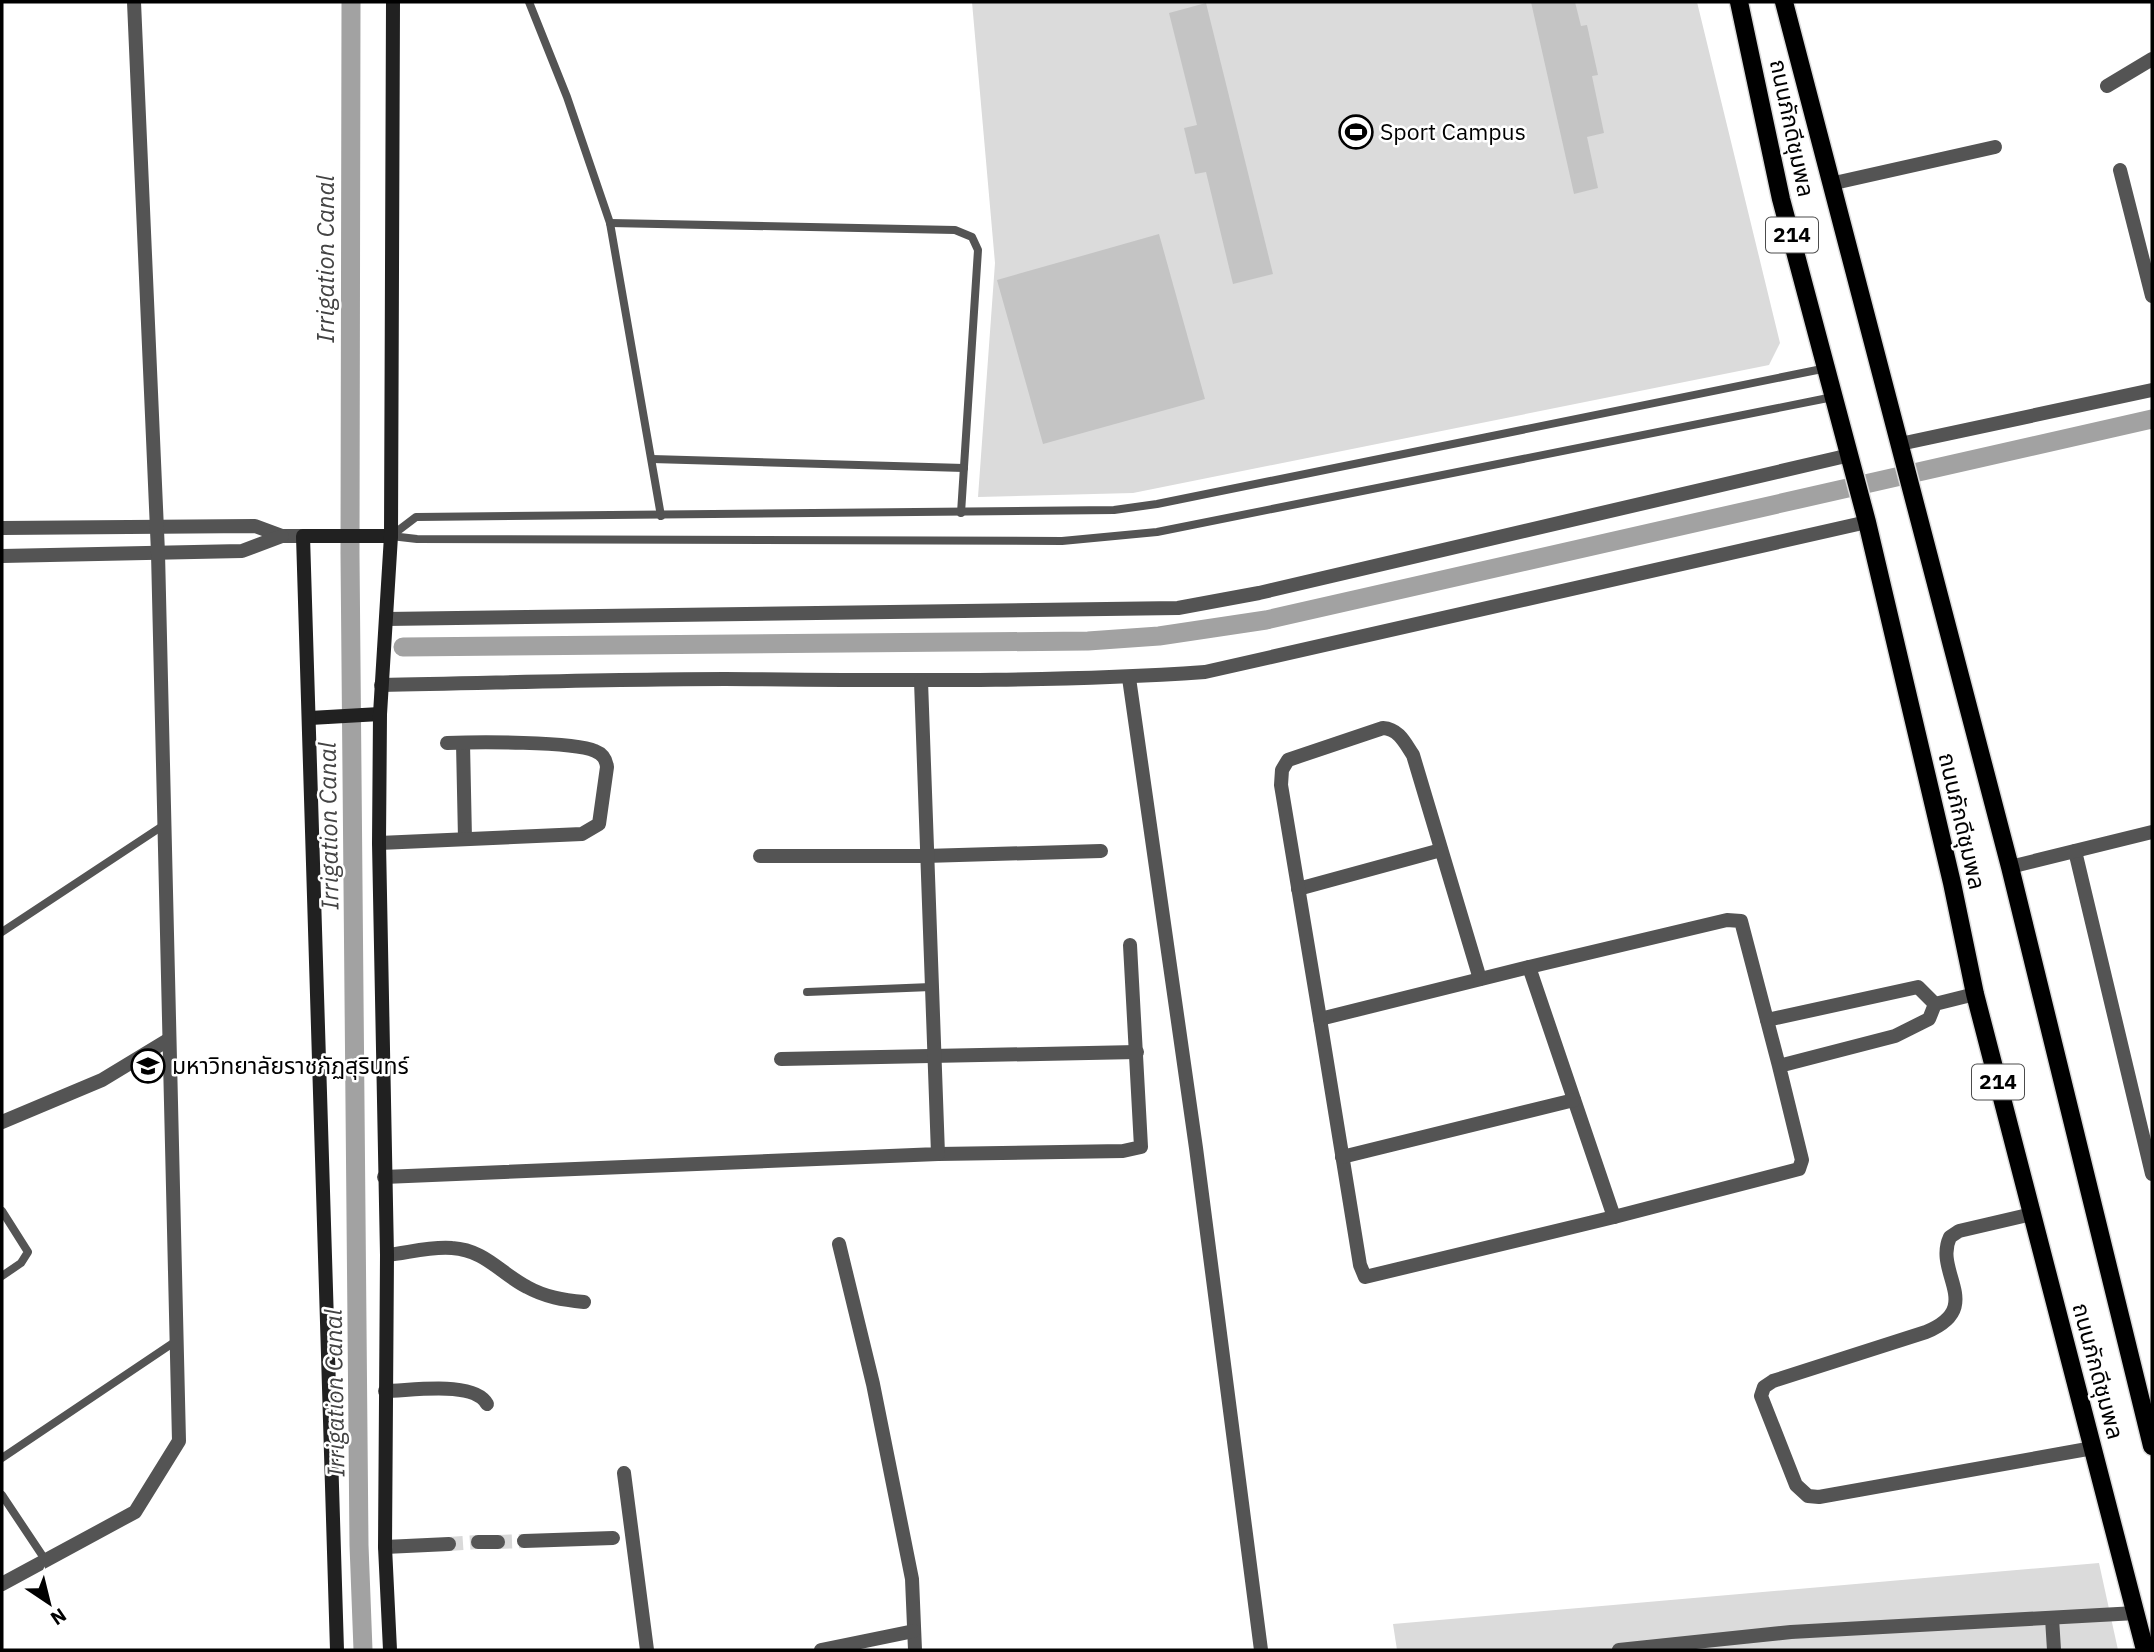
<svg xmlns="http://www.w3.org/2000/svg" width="2154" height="1652" viewBox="0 0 2154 1652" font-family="'IBM Plex Sans','Noto Sans Thai',sans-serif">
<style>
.green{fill:#dbdbdb}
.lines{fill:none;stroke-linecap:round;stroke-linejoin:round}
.canal{stroke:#a2a2a2;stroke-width:19}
.building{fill:#c4c4c4}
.street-tunnel{stroke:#d9d9d9;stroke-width:14;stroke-dasharray:14 7;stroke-linecap:butt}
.primary-casing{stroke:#dbdbdb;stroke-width:21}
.lane{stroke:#545454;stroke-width:8}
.street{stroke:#545454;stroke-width:14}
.secondary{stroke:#212121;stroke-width:14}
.primary{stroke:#000;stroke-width:18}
.labels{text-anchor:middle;stroke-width:5;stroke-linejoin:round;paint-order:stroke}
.shield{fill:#fff;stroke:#4c4c4c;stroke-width:2}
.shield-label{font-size:21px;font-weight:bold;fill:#000}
.street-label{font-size:23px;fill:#000;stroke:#fff}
.poi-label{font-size:23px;fill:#000;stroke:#fff;text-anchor:start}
.water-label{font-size:24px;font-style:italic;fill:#434343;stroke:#fff}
</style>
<rect width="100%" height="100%" fill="#fff"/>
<g class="green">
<polygon points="972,2 1697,2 1780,343 1769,365 1133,493 978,497 995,263"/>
<polygon points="2099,1563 2118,1650 1397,1650 1393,1624"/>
</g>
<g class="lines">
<g class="canal">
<polyline points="351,2 350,554 359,1545 363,1650"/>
<polyline points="403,647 1088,641 1159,636 1266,620 2152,419"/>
</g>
</g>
<g class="building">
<polygon points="1531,2 1575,2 1581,26 1587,25 1598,75 1592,76 1604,133 1587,137 1598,188 1574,194"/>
<polygon points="1206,3 1273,274 1233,284 1206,172 1195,174 1184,128 1197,125 1169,13"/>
<polygon points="1159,234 1205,399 1043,444 997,280"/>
</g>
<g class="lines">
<g class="street-tunnel">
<polyline points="498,1542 524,1541"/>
<polyline points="449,1544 478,1542"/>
</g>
<defs>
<g id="primary">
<polyline points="1739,2 1781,199 1867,522 1952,883 1975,994 2145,1650"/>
<polyline points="1784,2 2010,867 2152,1446"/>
</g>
</defs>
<use href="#primary" class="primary-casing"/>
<g class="lane">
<polyline points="529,2 567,97 610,223 661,516"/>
<polyline points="610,223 955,230 972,237 978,250 961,513"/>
<polyline points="652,459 964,468"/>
<polyline points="391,536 417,539 1062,541 1157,532 1833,397"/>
<polyline points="391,536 416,517 1114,510 1157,504 1827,368"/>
<polyline points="2,932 164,825"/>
<polyline points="807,992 931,987"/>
<polyline points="2,1211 28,1252 21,1263 2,1276"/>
<polyline points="2,1458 176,1341"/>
<polyline points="2,1495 46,1561"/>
</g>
<g class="street">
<polyline points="2107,86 2152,59"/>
<polyline points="2120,170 2152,296"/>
<polyline points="1830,184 1995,147"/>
<polyline points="1900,444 2152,390"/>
<polyline points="2,528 255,526 282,536 303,536"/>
<polyline points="2,556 242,551 282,536"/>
<polyline points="386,619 1178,608 1259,593 1850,455"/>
<polyline points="1129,678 1196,1148 1261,1650"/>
<path d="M 381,685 C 496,683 610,679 725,679 C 885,680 1046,683 1205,672 L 1867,522"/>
<polyline points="463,743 465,839"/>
<path d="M 379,843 L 582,834 L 599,824 L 607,767 C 606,759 603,754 595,751 C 573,741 475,742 447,743"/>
<polyline points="2075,851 2152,1174"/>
<polyline points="760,856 925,856 1101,851"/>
<polyline points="2010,867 2152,832"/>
<polyline points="1298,889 1441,850"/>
<polyline points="1529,967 1320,1019 1360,1265 1365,1277 1614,1217"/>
<path d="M 1320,1019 L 1281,785 L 1282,770 L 1288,760 L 1383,728 C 1399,729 1405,743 1413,755 L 1480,979"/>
<polyline points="1767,1020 1918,987 1935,1004"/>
<polyline points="781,1059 1137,1052"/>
<polyline points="1779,1066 1741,921 1727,920 1529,967 1614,1217 1799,1169 1802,1160 1779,1066 1895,1036 1929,1019 1935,1004 1975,994"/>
<polyline points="2,1122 102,1080 168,1040"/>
<polyline points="938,1154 1123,1151 1141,1147 1130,945"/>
<polyline points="1342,1157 1574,1100"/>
<polyline points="384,1177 938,1154 921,681"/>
<path d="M 2032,1214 L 1959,1231 L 1950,1237 C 1933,1273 1986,1307 1926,1332 L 1773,1381 L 1764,1387 L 1761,1396 L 1796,1485 L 1808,1496 L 1819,1497 L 2093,1448"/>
<polyline points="839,1244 873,1384 912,1579 915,1650"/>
<path d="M 387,1255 C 407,1253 431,1246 452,1248 C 485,1250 500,1273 527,1287 C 545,1297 563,1300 584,1302"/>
<path d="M 385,1391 C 410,1391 474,1380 487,1404"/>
<polyline points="624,1473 647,1650"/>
<polyline points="524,1541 613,1538"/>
<polyline points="478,1542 498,1542"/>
<polyline points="385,1547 449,1544"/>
<polyline points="2,1584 135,1512 179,1441 158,553 134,2"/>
<polyline points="2052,1618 2054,1650"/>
<polyline points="821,1650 914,1631"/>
<polyline points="1619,1650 1791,1632 2136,1613"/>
</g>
<g class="secondary">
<polyline points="310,718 380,714"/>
<polyline points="337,1650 303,536 391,536"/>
<polyline points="390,1650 385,1547 387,1255 379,843 380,714 391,536 393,2"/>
</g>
<use href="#primary" class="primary"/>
</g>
<defs>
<symbol id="stadium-ring" viewBox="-11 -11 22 22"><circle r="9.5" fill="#fff" stroke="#000" stroke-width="1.5"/><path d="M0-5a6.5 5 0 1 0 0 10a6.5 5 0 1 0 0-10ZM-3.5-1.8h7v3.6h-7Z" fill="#000"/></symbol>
<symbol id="university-ring" viewBox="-11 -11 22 22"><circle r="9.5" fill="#fff" stroke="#000" stroke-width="1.5"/><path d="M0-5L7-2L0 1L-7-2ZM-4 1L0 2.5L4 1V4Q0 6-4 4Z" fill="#000"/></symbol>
</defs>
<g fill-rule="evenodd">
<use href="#stadium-ring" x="1337" y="113" width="38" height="38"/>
<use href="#university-ring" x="129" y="1047" width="38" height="38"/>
</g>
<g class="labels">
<g class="shield">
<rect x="1766" y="217.5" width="52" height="35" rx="5"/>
<rect x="1972" y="1064.5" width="52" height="35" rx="5"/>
</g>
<g class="shield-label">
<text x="1792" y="242">214</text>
<text x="1998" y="1089">214</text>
</g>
<g class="street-label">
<text transform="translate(1792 128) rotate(78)" y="8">ถนนภักดีชุมพล</text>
<text transform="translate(1962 821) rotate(77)" y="8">ถนนภักดีชุมพล</text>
<text transform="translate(2098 1371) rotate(75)" y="8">ถนนภักดีชุมพล</text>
</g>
<g class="poi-label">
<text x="1380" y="140">Sport Campus</text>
<text x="172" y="1074">มหาวิทยาลัยราชภัฏสุรินทร์</text>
</g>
<g class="water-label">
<text transform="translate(326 259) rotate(-90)" y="8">Irrigation Canal</text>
<text transform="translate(329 826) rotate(-91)" y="8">Irrigation Canal</text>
<text transform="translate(335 1393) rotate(-91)" y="8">Irrigation Canal</text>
</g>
</g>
<rect width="2154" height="1652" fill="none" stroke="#000000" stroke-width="7"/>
<g transform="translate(49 1603) rotate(145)" stroke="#ffffff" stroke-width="5" paint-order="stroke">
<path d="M0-5L12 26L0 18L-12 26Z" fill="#000000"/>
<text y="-10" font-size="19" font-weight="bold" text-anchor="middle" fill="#000000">N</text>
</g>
</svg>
